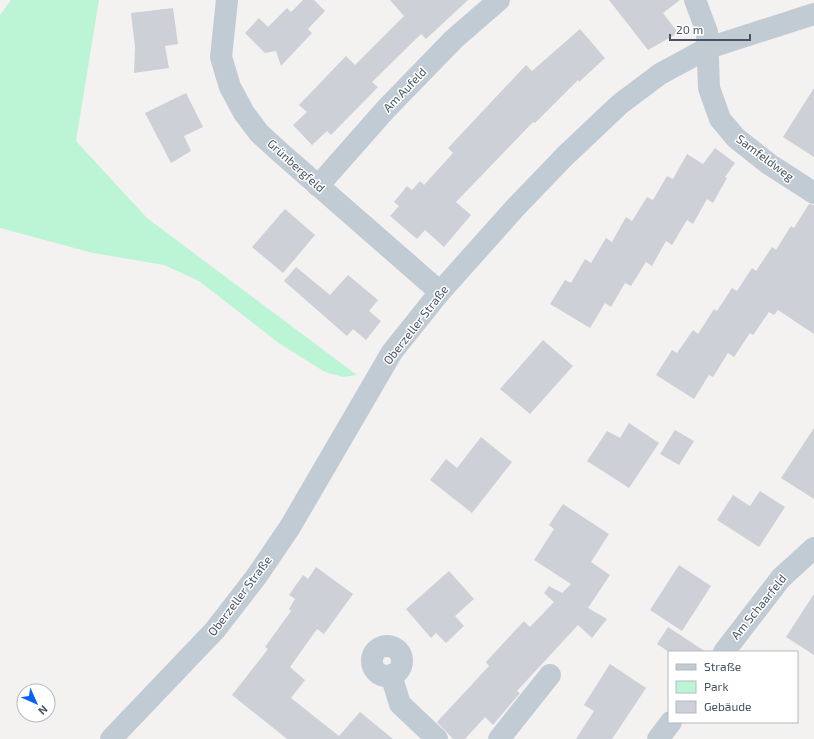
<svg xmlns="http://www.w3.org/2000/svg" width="814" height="739" viewBox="0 0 814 739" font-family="'Exo 2',sans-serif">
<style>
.green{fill:#bcf5d5}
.building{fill:#cdd0d6}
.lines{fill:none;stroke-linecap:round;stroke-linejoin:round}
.minor{stroke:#c1cbd4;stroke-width:22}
.labels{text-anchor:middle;stroke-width:3;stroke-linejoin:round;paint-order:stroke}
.street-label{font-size:12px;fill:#475361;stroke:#fff}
</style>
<rect width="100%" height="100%" fill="#f4f1f1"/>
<polygon class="green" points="11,0 99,0 76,141 147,218 357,375 343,377 325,372 280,344 199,281 164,265 93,253 0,228 0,15"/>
<g class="building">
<polygon points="303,0 314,0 325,11 308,29 312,33 281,66 276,51 265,53 245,33 259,18 268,27 287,8 291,12"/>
<polygon points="390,0 468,0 426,39 421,34 372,82 378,87 331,135 327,131 312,145 293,125 307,112 299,105 346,56 355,65 404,16"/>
<polygon points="609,0 680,0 663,13 678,33 648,50"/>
<polygon points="173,8 178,44 165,46 169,68 134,73 135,47 131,13"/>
<polygon points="580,29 605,58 579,82 578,80 535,123 533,122 456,202 471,215 444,247 425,230 417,239 390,216 399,206 394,202 407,186 412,190 420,181 424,185 453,153 448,148 526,65 532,71"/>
<polygon points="814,88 814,157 783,137"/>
<polygon points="186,93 203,127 184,136 191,151 171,163 145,113"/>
<polygon points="715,148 735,163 725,177 727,178 713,203 707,199 693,224 687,220 672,245 666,241 652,266 646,262 631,286 625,283 611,307 605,303 590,328 550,304 565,280 571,283 585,259 591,263 606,238 612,242 626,217 632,221 647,197 653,200 667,176 673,179 687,154 703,164"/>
<polygon points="809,204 814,205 814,334 778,310 774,315 769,312 753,335 750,333 734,357 728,353 713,377 709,375 694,399 656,375 672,350 677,353 693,330 698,334 714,309 717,311 732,288 737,291 752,268 756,271 772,247 776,250 791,226 794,228"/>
<polygon points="285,209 315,235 283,273 252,247"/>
<polygon points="296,267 330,295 348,275 378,300 369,311 381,321 366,340 353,329 347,336 284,281"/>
<polygon points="543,340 573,366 530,414 500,389"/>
<polygon points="629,423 659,443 629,488 587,461 607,431 620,438"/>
<polygon points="814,428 814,499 781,478"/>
<polygon points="675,430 694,441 679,465 660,454"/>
<polygon points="481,437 512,462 472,513 430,480 446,459 457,468"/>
<polygon points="760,491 785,507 759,547 717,520 733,495 750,506"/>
<polygon points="563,504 609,534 591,562 610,575 588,608 607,619 592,638 578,625 517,691 520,693 493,725 485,717 465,739 453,739 437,722 489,666 486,662 524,621 530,627 554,602 544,593 549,586 562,593 571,584 534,560 554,529 549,525"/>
<polygon points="679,565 711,586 682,631 650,610"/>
<polygon points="316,567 353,594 324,634 317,629 290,667 305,680 291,698 339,736 360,712 393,739 287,739 232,695 268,649 265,647 291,611 289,609 295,599 289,595 303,575 308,579"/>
<polygon points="449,571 474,599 455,616 464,626 446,643 436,633 431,638 406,609"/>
<polygon points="814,594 814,655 786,637"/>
<polygon points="668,627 706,652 669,652 657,644"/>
<polygon points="610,664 646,688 612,739 576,739 594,711 584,705"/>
</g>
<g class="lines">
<g class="minor">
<polyline points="227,0 221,57 230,87 244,113 259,133 282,154 440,292"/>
<polyline points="695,0 707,32 709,88 720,119 736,138 769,164 814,193"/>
<polyline points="318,186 386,109 454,39 499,0"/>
<circle cx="387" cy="661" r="15"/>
<polyline points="724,652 781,578 814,548"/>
<polyline points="391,675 400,704 437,739"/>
<polyline points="111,739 215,630 256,577 290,527 392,352 440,292 515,208 565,156 620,104 660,74 708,48 814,14"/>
<polyline points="499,739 550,675"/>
<polyline points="658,739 671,722"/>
</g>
</g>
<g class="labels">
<g class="street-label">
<text transform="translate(405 90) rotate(-46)" y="4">Am Aufeld</text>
<text transform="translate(765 158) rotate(37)" y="4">Samfeldweg</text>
<text transform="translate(296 166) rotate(42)" y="4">Grünbergfeld</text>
<text transform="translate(416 325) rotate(-52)" y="4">Oberzeller Straße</text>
<text transform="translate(240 596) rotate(-53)" y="4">Oberzeller Straße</text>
<text transform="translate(759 607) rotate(-51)" y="4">Am Schaarfeld</text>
</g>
</g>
<rect x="668" y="651" width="130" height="72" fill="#ffffff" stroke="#b5bac0"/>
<rect x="676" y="664" width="20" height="6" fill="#c1cbd4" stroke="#b5bac0"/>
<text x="704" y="671" font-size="12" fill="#475361">Straße</text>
<rect x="676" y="681" width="20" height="12" fill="#bcf5d5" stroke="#b5bac0"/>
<text x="704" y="691" font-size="12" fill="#475361">Park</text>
<rect x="676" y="701" width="20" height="12" fill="#cdd0d6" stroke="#b5bac0"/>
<text x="704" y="711" font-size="12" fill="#475361">Gebäude</text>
<g transform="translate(36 703) rotate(135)"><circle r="19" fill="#ffffff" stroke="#b5bac0"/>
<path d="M0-3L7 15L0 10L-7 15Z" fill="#0461fb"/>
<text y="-6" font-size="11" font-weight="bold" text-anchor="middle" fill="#475361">N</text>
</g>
<path d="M670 34v6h80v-6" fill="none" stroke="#475361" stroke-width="2"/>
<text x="676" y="34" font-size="12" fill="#475361" stroke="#ffffff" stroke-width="3" paint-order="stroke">20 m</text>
</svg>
